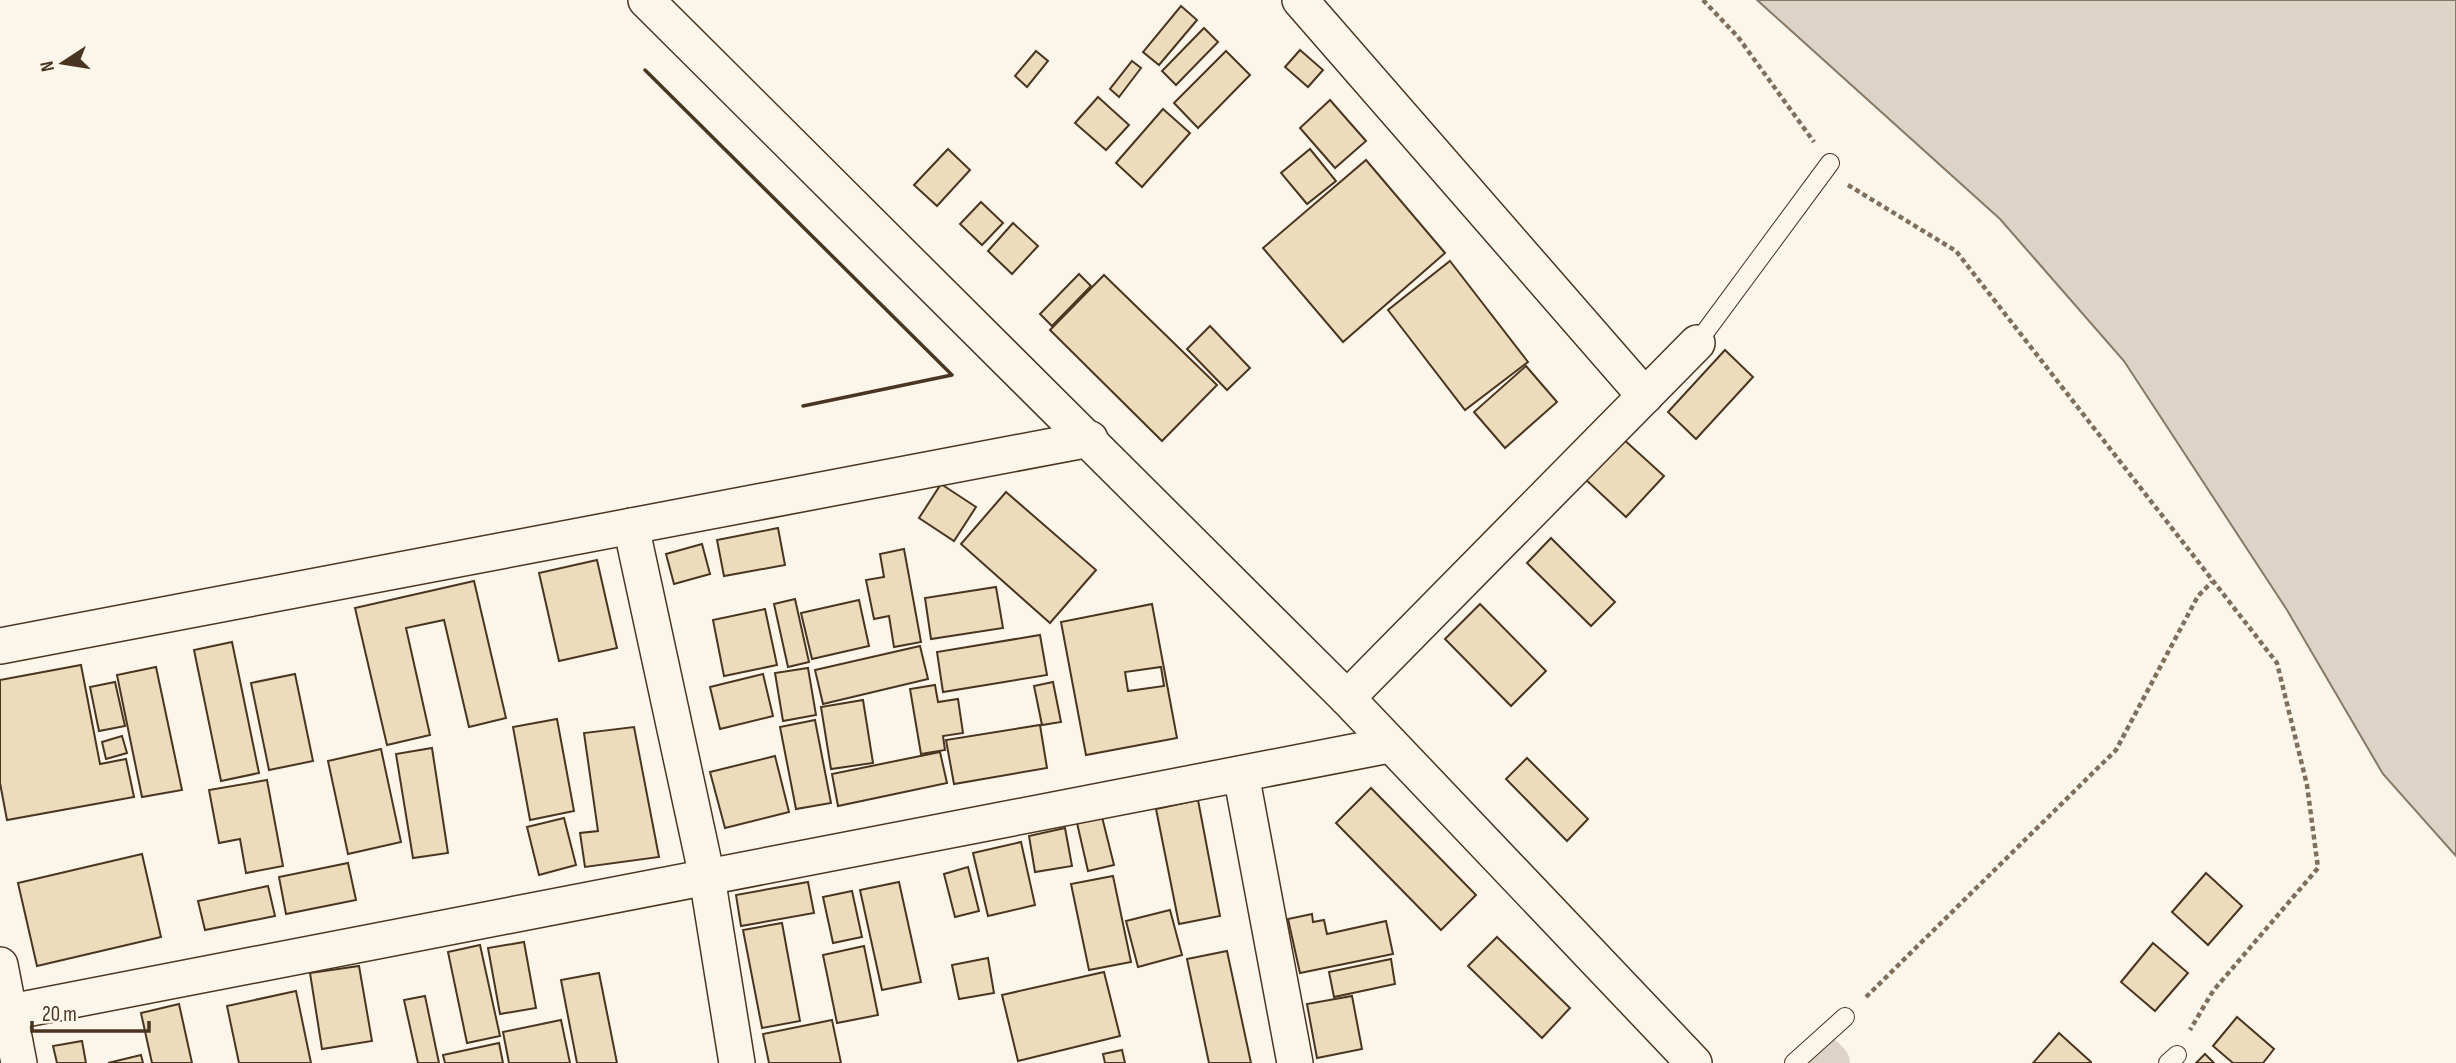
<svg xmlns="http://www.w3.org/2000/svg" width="2456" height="1063" viewBox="0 0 2456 1063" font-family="'Sofia Sans Condensed',sans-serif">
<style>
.water{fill:#dcd4c6;stroke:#887966;stroke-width:2}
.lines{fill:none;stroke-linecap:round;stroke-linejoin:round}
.canal{stroke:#dcd4c6;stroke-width:42}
.building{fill:#ecdcbc;stroke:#4a3520;stroke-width:2;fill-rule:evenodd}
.lane-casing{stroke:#4a3520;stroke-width:20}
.street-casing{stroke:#4a3520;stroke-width:38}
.path{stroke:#7f6f5c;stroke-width:4.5;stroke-dasharray:5 3.5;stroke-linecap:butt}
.lane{stroke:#fbf6e9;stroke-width:18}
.street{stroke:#fbf6e9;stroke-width:35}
.wall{stroke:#4a3520;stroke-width:3.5}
</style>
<rect width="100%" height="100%" fill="#fbf6e9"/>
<polygon class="water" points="1757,0 2456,0 2456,856 2383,774 2287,610 2124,361 2000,219"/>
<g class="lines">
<polyline class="canal" points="1823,1057 1829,1063"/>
</g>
<g class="building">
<polygon points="1181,6 1197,20 1159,65 1143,52"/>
<polygon points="1204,28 1218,42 1176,85 1162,71"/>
<polygon points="1300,50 1323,70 1308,87 1285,67"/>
<polygon points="1036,51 1048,61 1027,87 1015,76"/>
<polygon points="1226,51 1250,75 1198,128 1174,103"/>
<polygon points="1132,61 1141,68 1119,97 1110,89"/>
<polygon points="1098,97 1129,125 1106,150 1075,123"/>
<polygon points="1330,100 1366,141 1335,168 1300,128"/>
<polygon points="1163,109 1190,133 1142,187 1116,163"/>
<polygon points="948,149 970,170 937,206 914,185"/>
<polygon points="1310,149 1336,181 1307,204 1281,173"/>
<polygon points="1366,160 1445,253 1343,342 1263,248"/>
<polygon points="981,202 1003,223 982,245 960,224"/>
<polygon points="1013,223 1038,246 1012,274 988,251"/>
<polygon points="1450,261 1528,362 1465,410 1388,310"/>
<polygon points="1079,274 1091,286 1052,326 1040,314"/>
<polygon points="1104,275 1217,385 1162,441 1050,330"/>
<polygon points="1210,326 1250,368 1227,390 1187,349"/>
<polygon points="1725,350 1753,377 1696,439 1668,412"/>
<polygon points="1526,366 1557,402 1505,448 1474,412"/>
<polygon points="1621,437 1664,476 1626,517 1584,478"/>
<polygon points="941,484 976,507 954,541 919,518"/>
<polygon points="1006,492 1096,570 1050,623 961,544"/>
<polygon points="778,528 785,565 724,576 717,540"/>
<polygon points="1551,538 1615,602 1591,626 1527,563"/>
<polygon points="702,544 710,574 674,584 666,554"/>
<polygon points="904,549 921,642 894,647 889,616 874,619 866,580 884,577 880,554"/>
<polygon points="597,560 617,648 559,661 539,573"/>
<polygon points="474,581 506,718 469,727 444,620 406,628 430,735 387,745 355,608"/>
<polygon points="996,587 1003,628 931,639 925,598"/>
<polygon points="795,599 809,662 788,667 774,604"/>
<polygon points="859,600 869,646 812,659 801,613"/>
<path d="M 1152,604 L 1177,738 L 1086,755 L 1061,622 ZM 1161,667 L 1164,686 L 1128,691 L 1125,672 Z"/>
<polygon points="1480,604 1546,671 1511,706 1445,639"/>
<polygon points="765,609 777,665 724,676 713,620"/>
<polygon points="1040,635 1047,675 943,692 937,652"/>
<polygon points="232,642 259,773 221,781 194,650"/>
<polygon points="920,646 928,679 823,704 815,670"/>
<polygon points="81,665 100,764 126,759 134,797 7,820 0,783 0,680"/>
<polygon points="156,667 182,790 142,797 117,675"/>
<polygon points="808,668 816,715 783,721 775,673"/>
<polygon points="295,674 313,761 269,770 251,683"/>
<polygon points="763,674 773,716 720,729 710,687"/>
<polygon points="115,682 125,726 99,731 90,687"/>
<polygon points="1053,682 1061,722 1042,725 1034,686"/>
<polygon points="935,685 938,702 958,699 963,733 943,736 945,750 921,754 910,689"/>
<polygon points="863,700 873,763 831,769 821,707"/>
<polygon points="557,719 574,811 530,820 513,727"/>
<polygon points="815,720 831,803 796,809 780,727"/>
<polygon points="1040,725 1047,768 954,784 946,740"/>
<polygon points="634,727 659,857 585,867 580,833 598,831 584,733"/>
<polygon points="122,736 127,753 106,759 102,742"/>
<polygon points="432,748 448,853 413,858 396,754"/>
<polygon points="381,749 401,842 348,854 328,761"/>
<polygon points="940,752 947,783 838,806 832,774"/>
<polygon points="775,756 789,812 725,828 710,772"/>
<polygon points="1527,758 1588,819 1567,841 1506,779"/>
<polygon points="267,780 283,866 246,873 240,839 219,843 209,790"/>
<polygon points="1371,788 1476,895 1441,930 1336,823"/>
<polygon points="1198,800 1220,916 1179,924 1156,809"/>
<polygon points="1102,817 1114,865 1088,871 1077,823"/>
<polygon points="564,818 576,865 539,875 527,827"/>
<polygon points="1065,828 1072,866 1035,872 1029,836"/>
<polygon points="1021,842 1035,905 988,916 973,853"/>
<polygon points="142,854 161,937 37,966 18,883"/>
<polygon points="348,863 356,900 286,914 279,877"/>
<polygon points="968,867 979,911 955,917 944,874"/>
<polygon points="2206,873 2242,906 2208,945 2172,912"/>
<polygon points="1113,876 1131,962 1089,970 1071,884"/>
<polygon points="808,882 814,913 741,926 736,895"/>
<polygon points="899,882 921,982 882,990 860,890"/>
<polygon points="268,886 275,916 205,930 198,901"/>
<polygon points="852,891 862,937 833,943 823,897"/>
<polygon points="1170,910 1182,955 1138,967 1126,921"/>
<polygon points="1312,914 1313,922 1324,920 1327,934 1386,921 1393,954 1300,973 1288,919"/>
<polygon points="782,923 800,1021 762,1028 743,930"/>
<polygon points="1497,937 1570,1008 1542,1038 1468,966"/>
<polygon points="524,942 536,1008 500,1014 488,948"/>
<polygon points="2153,943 2188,973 2155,1011 2121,982"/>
<polygon points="480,945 500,1036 467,1043 448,952"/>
<polygon points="864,946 878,1015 837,1023 823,955"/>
<polygon points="1227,951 1251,1063 1209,1063 1187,959"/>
<polygon points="988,958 994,993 959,999 952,965"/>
<polygon points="1391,959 1395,984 1334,997 1329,972"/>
<polygon points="359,966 372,1041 322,1049 310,973"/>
<polygon points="1104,972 1120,1036 1018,1061 1002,995"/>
<polygon points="599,973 617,1063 577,1063 561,980"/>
<polygon points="296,991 311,1063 239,1063 227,1006"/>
<polygon points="425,996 439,1063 418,1063 404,1000"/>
<polygon points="1352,996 1362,1049 1317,1058 1307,1004"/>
<polygon points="179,1004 192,1063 152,1063 141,1013"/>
<polygon points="2237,1017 2274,1049 2263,1063 2233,1063 2213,1046"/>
<polygon points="561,1020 570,1063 509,1063 503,1032"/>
<polygon points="832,1020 841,1063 769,1063 763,1034"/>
<polygon points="2059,1033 2091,1062 2091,1063 2033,1063"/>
<polygon points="82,1041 86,1063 57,1063 53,1046"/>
<polygon points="499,1043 503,1063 445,1063 443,1055"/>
<polygon points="1122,1050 1125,1063 1105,1063 1103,1054"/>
<polygon points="2205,1054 2214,1063 2196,1063"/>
<polygon points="141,1055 143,1063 108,1063"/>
</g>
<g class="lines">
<defs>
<g id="lane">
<polyline points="1697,343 1830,163"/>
<polyline points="1794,1063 1845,1017"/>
<polyline points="2168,1063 2177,1055"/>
</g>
<g id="street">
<polyline points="646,0 1347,698 1694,1063"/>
<polyline points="1300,0 1645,396"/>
<polyline points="631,526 707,877 737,1063"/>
<polyline points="0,646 1090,439"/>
<polyline points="1347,698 1697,343"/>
<polyline points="1241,774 1295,1063"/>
<polyline points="0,965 19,1063"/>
<polyline points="0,1014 1389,745"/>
</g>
</defs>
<use href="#lane" class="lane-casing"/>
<use href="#street" class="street-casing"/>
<g class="path">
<polyline points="1703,0 1738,37 1814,142"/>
<polyline points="1848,185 1956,251 2277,663 2307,785 2318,868 2213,991 2190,1030"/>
<polyline points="1866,997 2116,750 2198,596 2212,582"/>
</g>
<use href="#lane" class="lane"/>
<use href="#street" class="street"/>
<polyline class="wall" points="645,70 952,375 803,406"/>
</g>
<g transform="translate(63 63) rotate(258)" stroke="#fbf6e9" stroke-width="5" paint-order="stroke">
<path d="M0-5L12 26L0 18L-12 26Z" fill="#4a3520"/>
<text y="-10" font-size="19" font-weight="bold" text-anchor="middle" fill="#4a3520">N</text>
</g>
<path d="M32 1021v10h117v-10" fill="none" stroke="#4a3520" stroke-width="3.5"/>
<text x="42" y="1021" font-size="21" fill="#4a3520" stroke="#fbf6e9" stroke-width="5" paint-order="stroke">20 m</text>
</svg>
